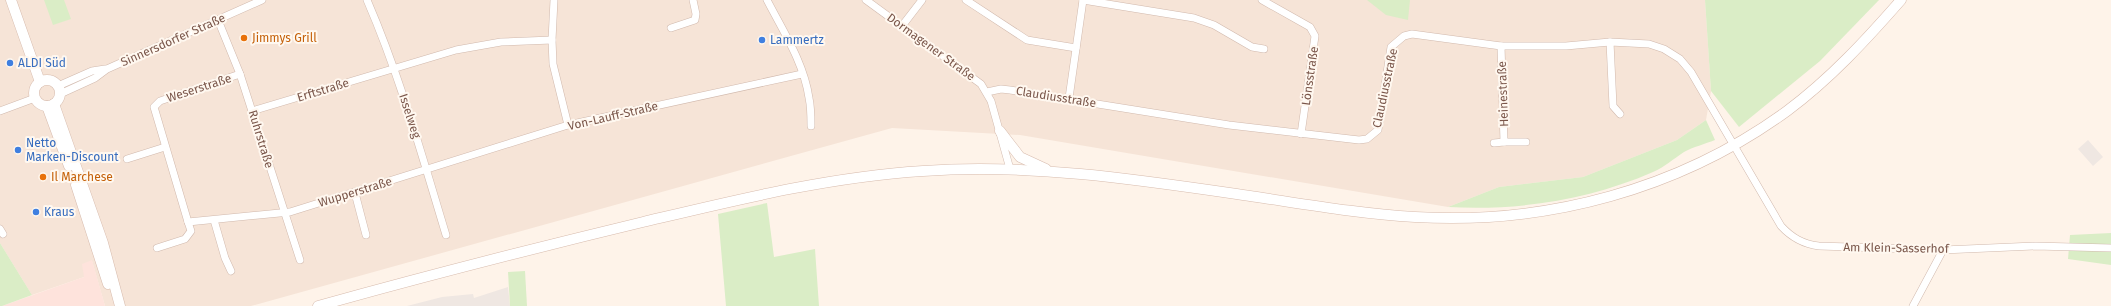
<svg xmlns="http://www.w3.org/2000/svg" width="2111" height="306" viewBox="0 0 2111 306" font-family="'Fira Sans',sans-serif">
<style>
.residential{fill:#f6e4d7}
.commercial{fill:#fee3dc}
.industrial{fill:#efe7e2}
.green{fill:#daedc6}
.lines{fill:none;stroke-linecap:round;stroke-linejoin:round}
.street-casing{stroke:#d1b9ad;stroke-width:8}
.secondary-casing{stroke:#d7bbad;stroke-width:11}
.street{stroke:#fff;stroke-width:7}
.secondary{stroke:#fff;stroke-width:10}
.food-dot{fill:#e8710a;stroke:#fff8f0;stroke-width:1.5}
.shop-dot{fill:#3f7fe0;stroke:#fff8f0;stroke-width:1.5}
.labels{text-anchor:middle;stroke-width:4;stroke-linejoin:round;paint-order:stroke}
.food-label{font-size:12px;fill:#c56008;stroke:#fff8f0;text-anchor:start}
.street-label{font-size:12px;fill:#7a564a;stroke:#fff8f0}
.shop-label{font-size:12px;fill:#366cbe;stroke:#fff8f0;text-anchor:start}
</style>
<rect width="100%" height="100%" fill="#fef3e9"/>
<polygon class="residential" points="0,0 1705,0 1711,91 1706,120 1677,140 1583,177 1499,187 1448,207 1020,135 892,128 251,306 105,306 92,261 84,277 32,295 0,243"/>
<polygon class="commercial" points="92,260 105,306 2,306 84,277 82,264"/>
<g class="industrial">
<polygon points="2088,140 2103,157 2093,166 2078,149"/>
<polygon points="508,287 510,306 407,306 442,297 473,294 474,298"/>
</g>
<g class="green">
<polygon points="44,0 64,0 71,19 53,25"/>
<polygon points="1367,0 1410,0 1408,20 1386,15"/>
<polygon points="1705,0 1879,0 1820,61 1739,127 1711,91"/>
<path d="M 1706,120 L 1715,140 C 1705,144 1693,147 1684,152 C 1673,159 1665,167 1653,172 C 1589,200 1518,211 1448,207 L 1499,187 L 1583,177 L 1677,140 Z"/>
<polygon points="767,203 774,257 815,249 819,306 726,306 718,214"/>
<polygon points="2111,233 2111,265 2068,259 2070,235"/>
<polygon points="0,243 32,295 2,306 0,306"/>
<polygon points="525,271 527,306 510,306 508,272"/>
</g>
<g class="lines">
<defs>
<g id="street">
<path d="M 367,0 C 400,76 422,156 446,235"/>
<polyline points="554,0 552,40 553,64 568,125"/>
<path d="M 767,0 C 783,31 804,63 809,98 C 811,107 811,117 811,126"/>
<polyline points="866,0 981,84 991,101 1010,169"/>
<polyline points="966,0 1027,40 1076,48"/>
<polyline points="1083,0 1194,18 1214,25 1252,47 1264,49"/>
<polyline points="1262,0 1310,27 1315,36 1301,134"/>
<polyline points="218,20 240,74 300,260"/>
<polyline points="902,26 922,0"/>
<polyline points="671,28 695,20 696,14 693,0"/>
<polyline points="1610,42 1613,106 1620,114"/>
<polyline points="1501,46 1504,142 1526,142"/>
<polyline points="240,74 160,101 154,107 188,222 290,212 568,125 802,74"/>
<polyline points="58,86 92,71 105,69"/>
<path d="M 987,92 L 1001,89 L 1010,90 L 1229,125 L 1359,140 L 1367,139 L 1378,130 L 1391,47 L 1404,36 L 1412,34 L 1501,46 L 1566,46 L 1610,42 L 1649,44 L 1664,49 L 1680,59 L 1691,72 L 1781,226 C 1792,238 1803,244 1819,246 L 1943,250 L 2035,246 L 2111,248"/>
<polyline points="60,94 95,78 107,69 262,0"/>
<polyline points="1069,98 1083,0"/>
<polyline points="0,111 35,98"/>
<polyline points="252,111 456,50 501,42 552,40"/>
<polyline points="1494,143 1504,142"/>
<polyline points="127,159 165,147"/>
<polyline points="355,193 366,235"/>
<polyline points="214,220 225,258 231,271"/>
<polyline points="0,229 3,234"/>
<polyline points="157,248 185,239 191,231 188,222"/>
<polyline points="1913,306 1943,250"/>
</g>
<g id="secondary">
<polyline points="11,0 40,82"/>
<circle cx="47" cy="93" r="13"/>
<polyline points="54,104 103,243 120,306"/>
<polyline points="47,106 69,166"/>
<polyline points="1000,131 1020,157 1046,169"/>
<polyline points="76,185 108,284"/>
<path d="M 318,306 C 426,276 535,248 643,222 C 736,200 828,177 923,171 C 1035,163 1147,181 1257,197 C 1310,205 1362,214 1415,217 C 1547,225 1680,189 1787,111 C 1830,79 1866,40 1901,0"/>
</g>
</defs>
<use href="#street" class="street-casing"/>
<use href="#secondary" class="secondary-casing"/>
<use href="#street" class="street"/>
<use href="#secondary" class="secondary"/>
</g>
<g class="food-dot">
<circle cx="244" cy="38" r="4"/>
<circle cx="43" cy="177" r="4"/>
</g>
<g class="shop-dot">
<circle cx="762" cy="40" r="4"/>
<circle cx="10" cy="63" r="4"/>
<circle cx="18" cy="150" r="4"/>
<circle cx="36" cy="212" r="4"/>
</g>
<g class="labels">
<g class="food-label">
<text x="252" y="42">Jimmys Grill</text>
<text x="51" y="181">Il Marchese</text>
</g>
<g class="street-label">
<text transform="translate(173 40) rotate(-24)" y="4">Sinnersdorfer Straße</text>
<text transform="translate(931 47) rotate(36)" y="4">Dormagener Straße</text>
<text transform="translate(1310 76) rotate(-82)" y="4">Lönsstraße</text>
<text transform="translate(199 88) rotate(-18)" y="4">Weserstraße</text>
<text transform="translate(1385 88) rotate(-78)" y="4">Claudiusstraße</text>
<text transform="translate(323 90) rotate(-17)" y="4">Erftstraße</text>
<text transform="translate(1503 94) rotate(-92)" y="4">Heinestraße</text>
<text transform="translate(1056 97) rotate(9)" y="4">Claudiusstraße</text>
<text transform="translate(410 116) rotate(72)" y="4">Isselweg</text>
<text transform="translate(613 116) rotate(-13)" y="4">Von-Lauff-Straße</text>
<text transform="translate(261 139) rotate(73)" y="4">Ruhrstraße</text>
<text transform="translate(355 192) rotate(-17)" y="4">Wupperstraße</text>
<text transform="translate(1896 248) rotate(1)" y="4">Am Klein-Sasserhof</text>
</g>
<g class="shop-label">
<text x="770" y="44">Lammertz</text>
<text x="18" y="67">ALDI Süd</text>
<text x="26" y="147">Netto<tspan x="26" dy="14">Marken-Discount</tspan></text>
<text x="44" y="216">Kraus</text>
</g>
</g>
</svg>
